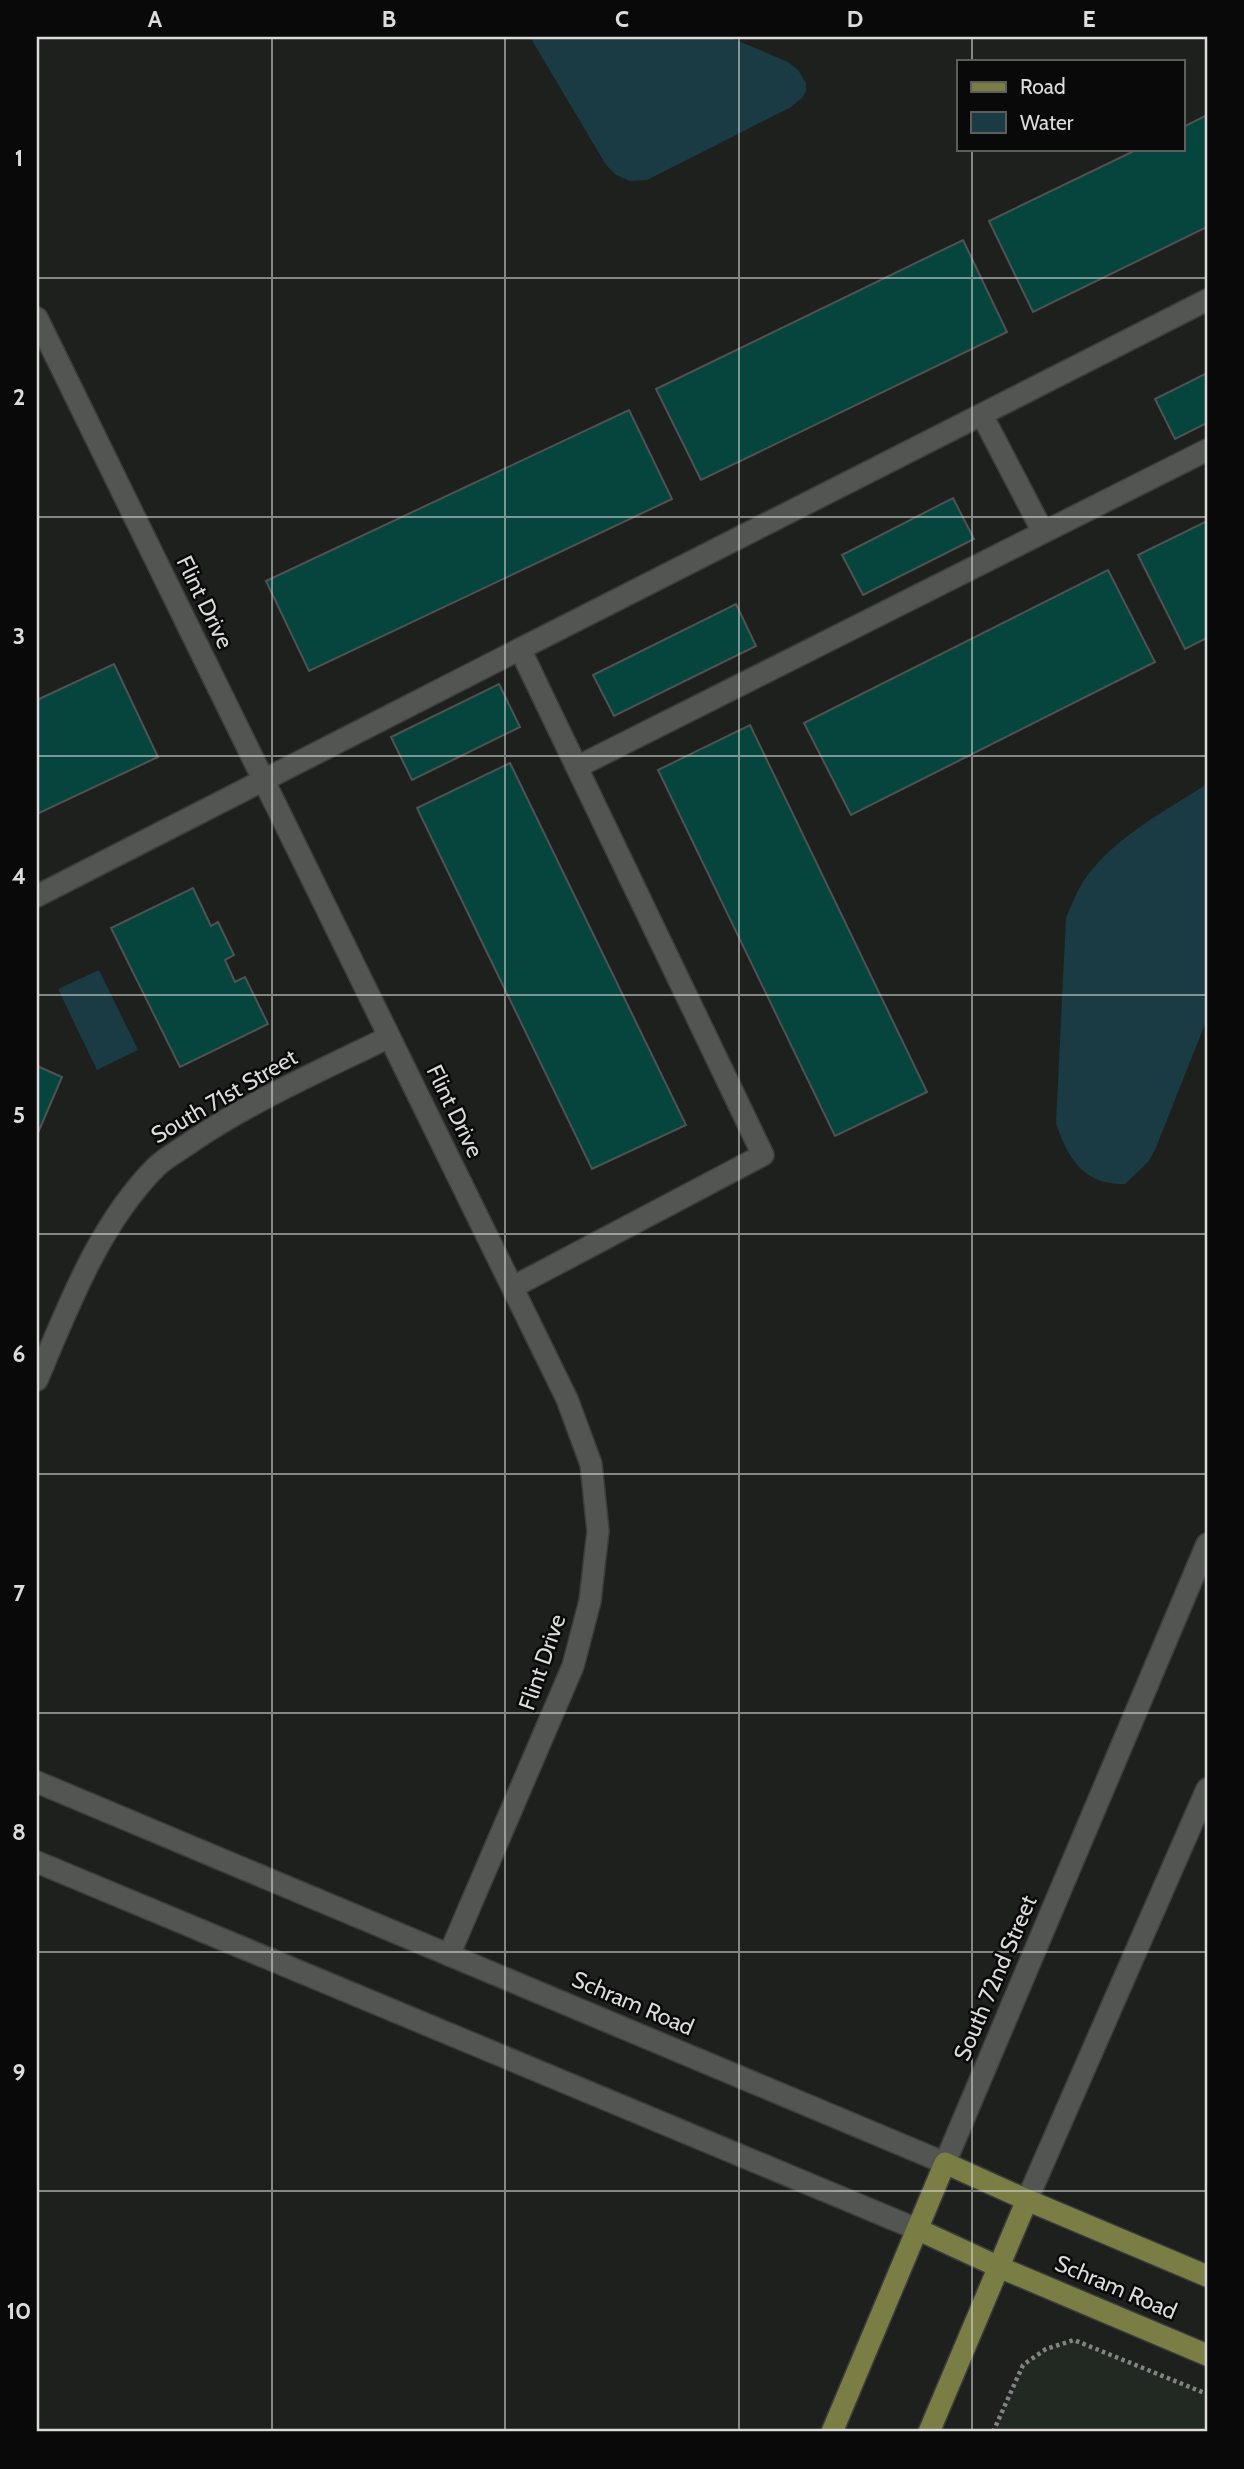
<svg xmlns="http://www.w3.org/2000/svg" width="1244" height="2469" viewBox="0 0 1244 2469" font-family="Cabin,sans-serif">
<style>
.built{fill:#222923}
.water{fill:#1a3b43}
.building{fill:#06453d;stroke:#4f5252;stroke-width:2}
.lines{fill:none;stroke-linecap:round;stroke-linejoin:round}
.minor-casing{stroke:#3b3c3b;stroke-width:24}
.major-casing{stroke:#3b3c3b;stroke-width:24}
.path{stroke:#828382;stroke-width:4.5;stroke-dasharray:3.5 3.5;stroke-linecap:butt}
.minor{stroke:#535553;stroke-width:21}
.major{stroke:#7b7e44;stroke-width:21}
.grid{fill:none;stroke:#dbdcdb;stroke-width:2;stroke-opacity:0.55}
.labels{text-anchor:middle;stroke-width:5;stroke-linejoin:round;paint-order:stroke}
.street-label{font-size:23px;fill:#dbdcdb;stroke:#080908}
.neatline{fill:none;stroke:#dbdcdb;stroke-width:2.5}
.grid-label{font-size:23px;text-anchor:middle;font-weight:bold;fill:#dbdcdb}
</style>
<rect width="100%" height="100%" fill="#1e201e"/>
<polygon class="built" points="1074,2340 1207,2394 1207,2432 993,2432 1023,2365 1046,2349"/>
<g class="water">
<polygon points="530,37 729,37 788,62 798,70 806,83 806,91 802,98 791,107 647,180 630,181 616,175 606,165"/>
<path d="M 1207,784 L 1207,1019 L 1155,1150 L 1148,1162 L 1125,1184 C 1084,1185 1068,1159 1056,1123 L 1066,918 C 1073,902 1079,885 1091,871 C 1121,834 1168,809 1207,784 Z"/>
<polygon points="99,970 138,1050 97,1070 58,989"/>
</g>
<g class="building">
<polygon points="1207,115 1207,227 1033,312 989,221 1138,149 1183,149 1183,127"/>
<polygon points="963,240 1007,332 701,480 656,389"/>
<polygon points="1207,373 1207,423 1175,439 1155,399"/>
<polygon points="629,410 672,499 309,671 266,581"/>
<polygon points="953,498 974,539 863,595 842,555"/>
<polygon points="1207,521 1207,638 1185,649 1138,555"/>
<polygon points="1108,570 1155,662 851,815 804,723"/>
<polygon points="736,604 756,646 614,716 593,675"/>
<polygon points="114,664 158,757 37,814 37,700"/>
<polygon points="499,684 520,727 412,780 391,737"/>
<polygon points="750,725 927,1092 835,1136 658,770"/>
<polygon points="510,763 686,1125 592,1169 417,808"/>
<polygon points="193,888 211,926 218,922 234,955 225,960 235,982 245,977 268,1024 180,1067 111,928"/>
<polygon points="37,1066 62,1077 37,1135"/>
</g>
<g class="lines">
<defs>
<g id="minor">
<polyline points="37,318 567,1399 591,1464 598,1531 590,1601 573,1666 449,1955"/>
<polyline points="982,415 1043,532"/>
<polyline points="520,649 1207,300"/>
<polyline points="577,767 1207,450"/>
<polyline points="37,896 520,649 763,1155 513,1287"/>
<path d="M 37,1380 C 68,1307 99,1224 156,1167 C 166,1157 180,1150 191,1142 C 253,1100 322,1070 389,1037"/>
<polyline points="37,1782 945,2163 1207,1544"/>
<polyline points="37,1862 919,2230"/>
<polyline points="1027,2200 1207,1789"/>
</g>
<g id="major">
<polyline points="919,2230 999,2267 1207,2355"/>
<polyline points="832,2432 945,2163 1027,2200 1207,2276"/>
<polyline points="929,2432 1027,2200"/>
</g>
</defs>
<use href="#minor" class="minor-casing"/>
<use href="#major" class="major-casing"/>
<polyline class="path" points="993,2432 1023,2365 1046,2349 1074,2340 1207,2394"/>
<use href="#minor" class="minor"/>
<use href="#major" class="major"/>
</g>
<path class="grid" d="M 272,37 L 272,2432M 505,37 L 505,2432M 739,37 L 739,2432M 972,37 L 972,61M 972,149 L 972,2432M 37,278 L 1207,278M 37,517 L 1207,517M 37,756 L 1207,756M 37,995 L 1207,995M 37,1234 L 1207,1234M 37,1474 L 1207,1474M 37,1713 L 1207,1713M 37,1952 L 1207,1952M 37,2191 L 1207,2191"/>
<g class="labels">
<g class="street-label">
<text transform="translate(205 602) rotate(64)" y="8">Flint Drive</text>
<text transform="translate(224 1096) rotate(-30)" y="8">South 71st Street</text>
<text transform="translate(455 1111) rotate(64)" y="8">Flint Drive</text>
<text transform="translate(542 1662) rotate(-71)" y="8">Flint Drive</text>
<text transform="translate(995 1978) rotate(-67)" y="8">South 72nd Street</text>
<text transform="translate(633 2003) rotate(23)" y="8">Schram Road</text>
<text transform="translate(1116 2287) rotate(23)" y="8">Schram Road</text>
</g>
</g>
<rect width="1244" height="2469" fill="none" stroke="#080908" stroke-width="77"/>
<rect x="957" y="60" width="228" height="91" fill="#080908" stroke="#5c5d5c" stroke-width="2"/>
<rect x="971" y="82" width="35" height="10" fill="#7b7e44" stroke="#5c5d5c" stroke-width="2"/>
<text x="1020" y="94" font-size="21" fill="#dbdcdb">Road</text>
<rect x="971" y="112" width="35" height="21" fill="#1a3b43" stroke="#5c5d5c" stroke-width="2"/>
<text x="1020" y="130" font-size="21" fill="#dbdcdb">Water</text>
<rect x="38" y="38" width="1168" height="2392" class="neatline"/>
<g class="grid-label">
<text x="155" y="27">A</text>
<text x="389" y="27">B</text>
<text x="622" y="27">C</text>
<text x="855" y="27">D</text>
<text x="1089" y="27">E</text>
<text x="19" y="166">1</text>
<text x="19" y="405">2</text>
<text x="19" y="644">3</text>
<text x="19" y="884">4</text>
<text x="19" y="1123">5</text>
<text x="19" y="1362">6</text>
<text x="19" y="1601">7</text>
<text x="19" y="1840">8</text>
<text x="19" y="2080">9</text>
<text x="19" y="2319">10</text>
</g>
</svg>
